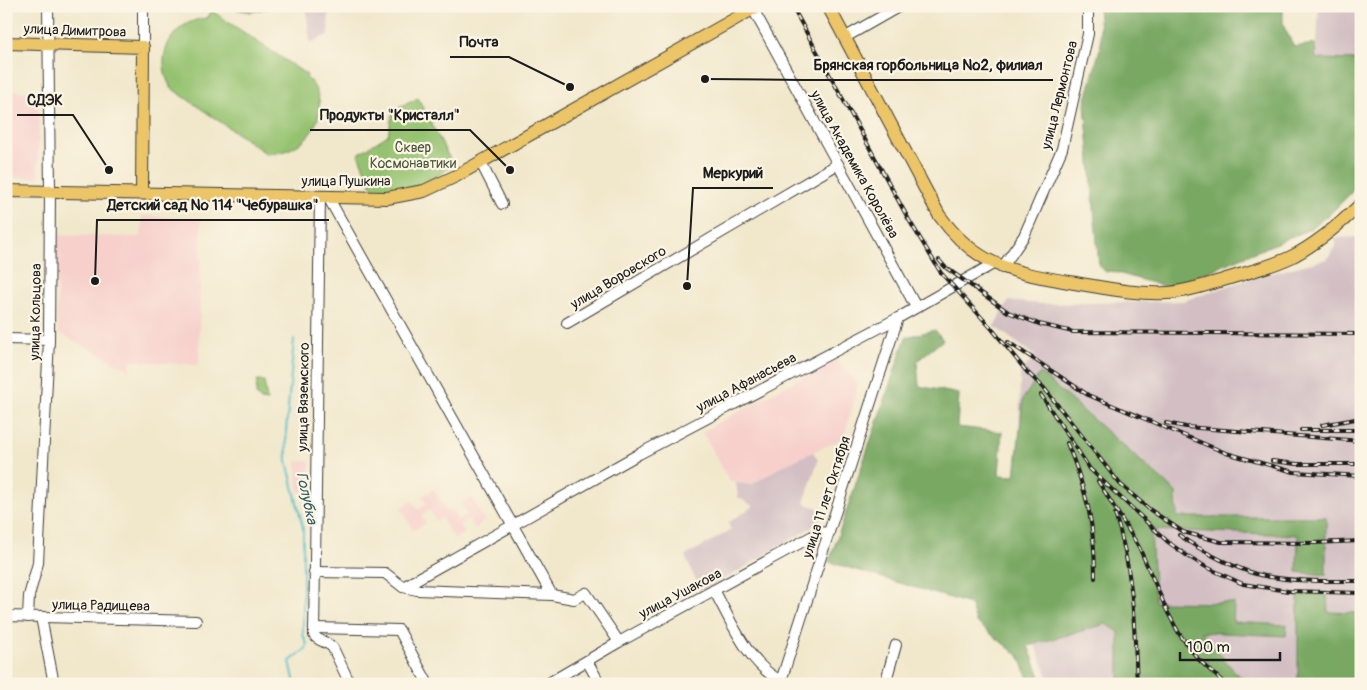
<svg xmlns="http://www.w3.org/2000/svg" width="1367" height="690" viewBox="0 0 1367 690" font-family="Pangolin,sans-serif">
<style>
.built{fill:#f7d0cc}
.industrial{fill:#d2bec3}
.green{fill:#95c26f;stroke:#586f46}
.forest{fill:#78a862;stroke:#4a623f}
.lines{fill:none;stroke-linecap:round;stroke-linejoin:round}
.stream{stroke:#50bdc9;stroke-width:2}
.minor-casing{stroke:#3c3b36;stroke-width:12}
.major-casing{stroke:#3c3b36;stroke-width:14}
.minor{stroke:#fff;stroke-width:10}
.major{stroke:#ecc569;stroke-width:12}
.rail-casing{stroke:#1c1c1c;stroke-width:4}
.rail{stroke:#fcf5e5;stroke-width:2;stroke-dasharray:5.5;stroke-linecap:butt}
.labels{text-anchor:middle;stroke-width:4.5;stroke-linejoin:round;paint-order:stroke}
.street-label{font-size:14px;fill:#1c1c1c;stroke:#fcf5e5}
.park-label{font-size:14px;fill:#465639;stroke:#fcf5e5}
.water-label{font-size:15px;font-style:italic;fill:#315c61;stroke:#fcf5e5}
.leader{fill:none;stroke:#1c1c1c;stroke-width:2}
.callout-dot{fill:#1c1c1c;stroke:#fcf5e5;stroke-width:2}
.callout-label{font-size:15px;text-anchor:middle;font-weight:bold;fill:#1c1c1c;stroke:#fcf5e5;stroke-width:4.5;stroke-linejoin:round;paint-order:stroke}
</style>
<rect width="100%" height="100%" fill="#fcf5e5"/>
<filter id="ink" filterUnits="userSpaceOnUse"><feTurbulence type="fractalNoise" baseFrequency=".02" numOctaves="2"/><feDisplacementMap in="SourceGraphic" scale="10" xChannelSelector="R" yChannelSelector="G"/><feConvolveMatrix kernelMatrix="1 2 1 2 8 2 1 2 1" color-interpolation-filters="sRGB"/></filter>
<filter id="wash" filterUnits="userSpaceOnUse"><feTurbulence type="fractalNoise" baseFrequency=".0096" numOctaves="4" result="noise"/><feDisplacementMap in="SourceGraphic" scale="20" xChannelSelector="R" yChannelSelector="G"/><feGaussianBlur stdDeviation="1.12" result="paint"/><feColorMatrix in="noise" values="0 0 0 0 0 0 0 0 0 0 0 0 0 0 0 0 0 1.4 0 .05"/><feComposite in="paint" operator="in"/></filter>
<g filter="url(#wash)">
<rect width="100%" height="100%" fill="#f1e8cc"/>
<g class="built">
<polygon points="6,91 39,92 38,178 6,177"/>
<polygon points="142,216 201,219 199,365 131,361 130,370 59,333 57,326 57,235 141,237"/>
<polygon points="6,279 10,279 8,325 6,325"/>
<polygon points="835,359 858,384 844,438 782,466 750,485 730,482 702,432"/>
<polygon points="297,461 310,461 309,490 298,492"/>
<polygon points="434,489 447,512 452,510 457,520 467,515 461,504 472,498 485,521 474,528 469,519 460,524 464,533 454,539 442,518 436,521 430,510 421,515 426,523 413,530 401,508 412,501 418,510 427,505 422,496"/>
</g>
<g class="industrial">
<polygon points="306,6 329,6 328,35 310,43"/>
<polygon points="1319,6 1361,6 1361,60 1316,59"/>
<polygon points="1361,237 1361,684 1051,684 1018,604 1020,373 1035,356 994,326 1009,301 1041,304 1184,301 1246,280 1327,259 1336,245 1335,238"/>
<polygon points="813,452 818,460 804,503 822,510 819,523 701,593 685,556 731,530 728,523 753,506 738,497 736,483 751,485 782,466"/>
</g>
<g class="green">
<polygon points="220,6 278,6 251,12"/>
<path d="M 212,11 L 307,75 L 306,77 C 331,99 319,137 290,149 C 283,153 275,153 267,154 L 171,88 C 153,57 171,21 207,18 Z"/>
<polygon points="418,98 453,165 427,183 399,191 374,192 358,154 388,135 393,111"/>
<polygon points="257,381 264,381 267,401 261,400 256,395"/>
</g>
<g class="forest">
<polygon points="1098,6 1283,6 1283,25 1294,47 1315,44 1316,59 1361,60 1361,183 1332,212 1310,229 1179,284 1166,287 1111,271 1106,272 1099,266 1085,103 1101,45"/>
<polygon points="935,330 943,340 917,361 919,386 959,394 957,427 1002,432 999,475 1015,476 1023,399 1040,373 1176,492 1177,517 1326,517 1326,575 1297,572 1298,535 1151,530 1155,602 1234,603 1233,622 1287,625 1286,636 1201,632 1237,674 1253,684 1119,684 1119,632 1106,624 1028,646 1043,684 1030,684 1020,657 976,622 970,604 829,562 906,337"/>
<polygon points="1327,592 1328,612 1361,613 1361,684 1298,684 1298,595"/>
</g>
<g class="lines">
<polyline class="stream" points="294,339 286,431 287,461 303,528 303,635 307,644 306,649 290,661 295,684"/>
</g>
</g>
<g filter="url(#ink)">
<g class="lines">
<defs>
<g id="minor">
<polyline points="753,9 916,307"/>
<polyline points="844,38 900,6"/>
<polyline points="143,47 143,6"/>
<polyline points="481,163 502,204"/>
<path d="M 320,197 L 314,635 C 318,642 328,641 333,648 L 350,684"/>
<polyline points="328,197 552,595 417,590 403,587"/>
<polyline points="1002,268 1024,236 1062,149 1088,34 1088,6"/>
<polyline points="567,323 838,164"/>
<polyline points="6,339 49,340"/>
<polyline points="314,572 385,573 403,587 639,454 898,318 993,264"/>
<path d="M 714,590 C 731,621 748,664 781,681"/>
<polyline points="552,595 574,599 586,593 619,642"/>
<polyline points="6,616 196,621"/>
<polyline points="28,617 29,596 38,563 49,340 50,192 48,6"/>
<polyline points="41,617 54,684"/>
<polyline points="314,628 399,630 428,684"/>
<polyline points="587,661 600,684"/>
<polyline points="547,684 619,642 820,532 829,533"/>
<polyline points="780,684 898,318"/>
<polyline points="885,684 896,645"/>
</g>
<g id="major">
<path d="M 828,6 L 939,215 C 976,266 1011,272 1069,282 C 1101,287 1135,295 1167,293 C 1186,292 1205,285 1223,280 C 1245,273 1270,267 1291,257 C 1317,244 1340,224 1361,204"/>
<polyline points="6,43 143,47 142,193"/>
<polyline points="6,191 387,198 424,191 456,176 758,6"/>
</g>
</defs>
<use href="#minor" class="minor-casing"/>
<use href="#major" class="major-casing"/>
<use href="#minor" class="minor"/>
<use href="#major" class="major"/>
<defs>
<g id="rail">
<polyline points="792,6 909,220 941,273 992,329 1027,372 1044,388 1120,484 1149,509 1183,532 1221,542 1314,543 1361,541"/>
<polyline points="939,260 945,267 1008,312 1039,324 1073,332 1361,334"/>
<polyline points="1008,342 1088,395 1226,453 1294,472 1361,476"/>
<polyline points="1041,395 1090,469 1168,542 1186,555 1206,567 1243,584 1288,591 1361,593"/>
<polyline points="1166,423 1186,427 1361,441"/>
<polyline points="1322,425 1361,418"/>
<polyline points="1301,430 1361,430"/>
<path d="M 1067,443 C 1087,492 1095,525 1095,578"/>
<polyline points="1272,461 1297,464 1361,464"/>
<polyline points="1098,481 1139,547 1168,613 1180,635 1198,659 1225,684"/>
<path d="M 1115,514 C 1134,573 1134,623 1137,684"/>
<path d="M 1179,535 C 1199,550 1241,572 1265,576 C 1296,582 1329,581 1361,581"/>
</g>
</defs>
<use href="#rail" class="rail-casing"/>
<use href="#rail" class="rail"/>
</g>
</g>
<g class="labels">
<g class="street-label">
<text transform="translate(75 30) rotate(2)" y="5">улица Димитрова</text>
<text transform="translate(1059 95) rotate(-76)" y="5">улица Лермонтова</text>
<text transform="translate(855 164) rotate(61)" y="5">улица Академика Королёва</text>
<text x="346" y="186">улица Пушкина</text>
<text transform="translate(618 277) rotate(-31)" y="5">улица Воровского</text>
<text transform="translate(35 312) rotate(-89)" y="5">улица Кольцова</text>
<text transform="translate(746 382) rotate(-28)" y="5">улица Афанасьева</text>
<text transform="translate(303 397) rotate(-89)" y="5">улица Вяземского</text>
<text transform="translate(826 497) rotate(-72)" y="5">улица 11 лет Октября</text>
<text transform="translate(680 593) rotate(-28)" y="5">улица Ушакова</text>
<text transform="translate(101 605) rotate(1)" y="5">улица Радищева</text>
</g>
<g class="park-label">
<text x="413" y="152">Сквер<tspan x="413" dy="16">Космонавтики</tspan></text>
</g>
<g class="water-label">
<text transform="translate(307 498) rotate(78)" y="5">Голубка</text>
</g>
</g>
<path class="leader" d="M570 87L509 57H450M705 79L804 80H1053M109 170L73 115H17M510 170L470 130H310M687 286L693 188H773M95 281L97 220H329"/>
<g class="callout-dot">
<circle cx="570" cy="87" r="5"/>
<circle cx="705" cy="79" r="5"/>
<circle cx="109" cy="170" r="5"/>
<circle cx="510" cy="170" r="5"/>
<circle cx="687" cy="286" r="5"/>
<circle cx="95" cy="281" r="5"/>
</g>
<g class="callout-label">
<text x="479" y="47">Почта</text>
<text x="928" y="70">Брянская горбольница №2, филиал</text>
<text x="45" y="105">СДЭК</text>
<text x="390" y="120">Продукты "Кристалл"</text>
<text x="733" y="178">Меркурий</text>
<text x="213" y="210">Детский сад № 114 "Чебурашка"</text>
</g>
<rect width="1367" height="690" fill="none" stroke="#fcf5e5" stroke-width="25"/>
<path d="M1180 652v8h100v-8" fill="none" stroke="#1c1c1c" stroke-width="2.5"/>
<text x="1187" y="652" font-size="15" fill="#1c1c1c" stroke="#fcf5e5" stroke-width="4" paint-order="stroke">100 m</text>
</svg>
